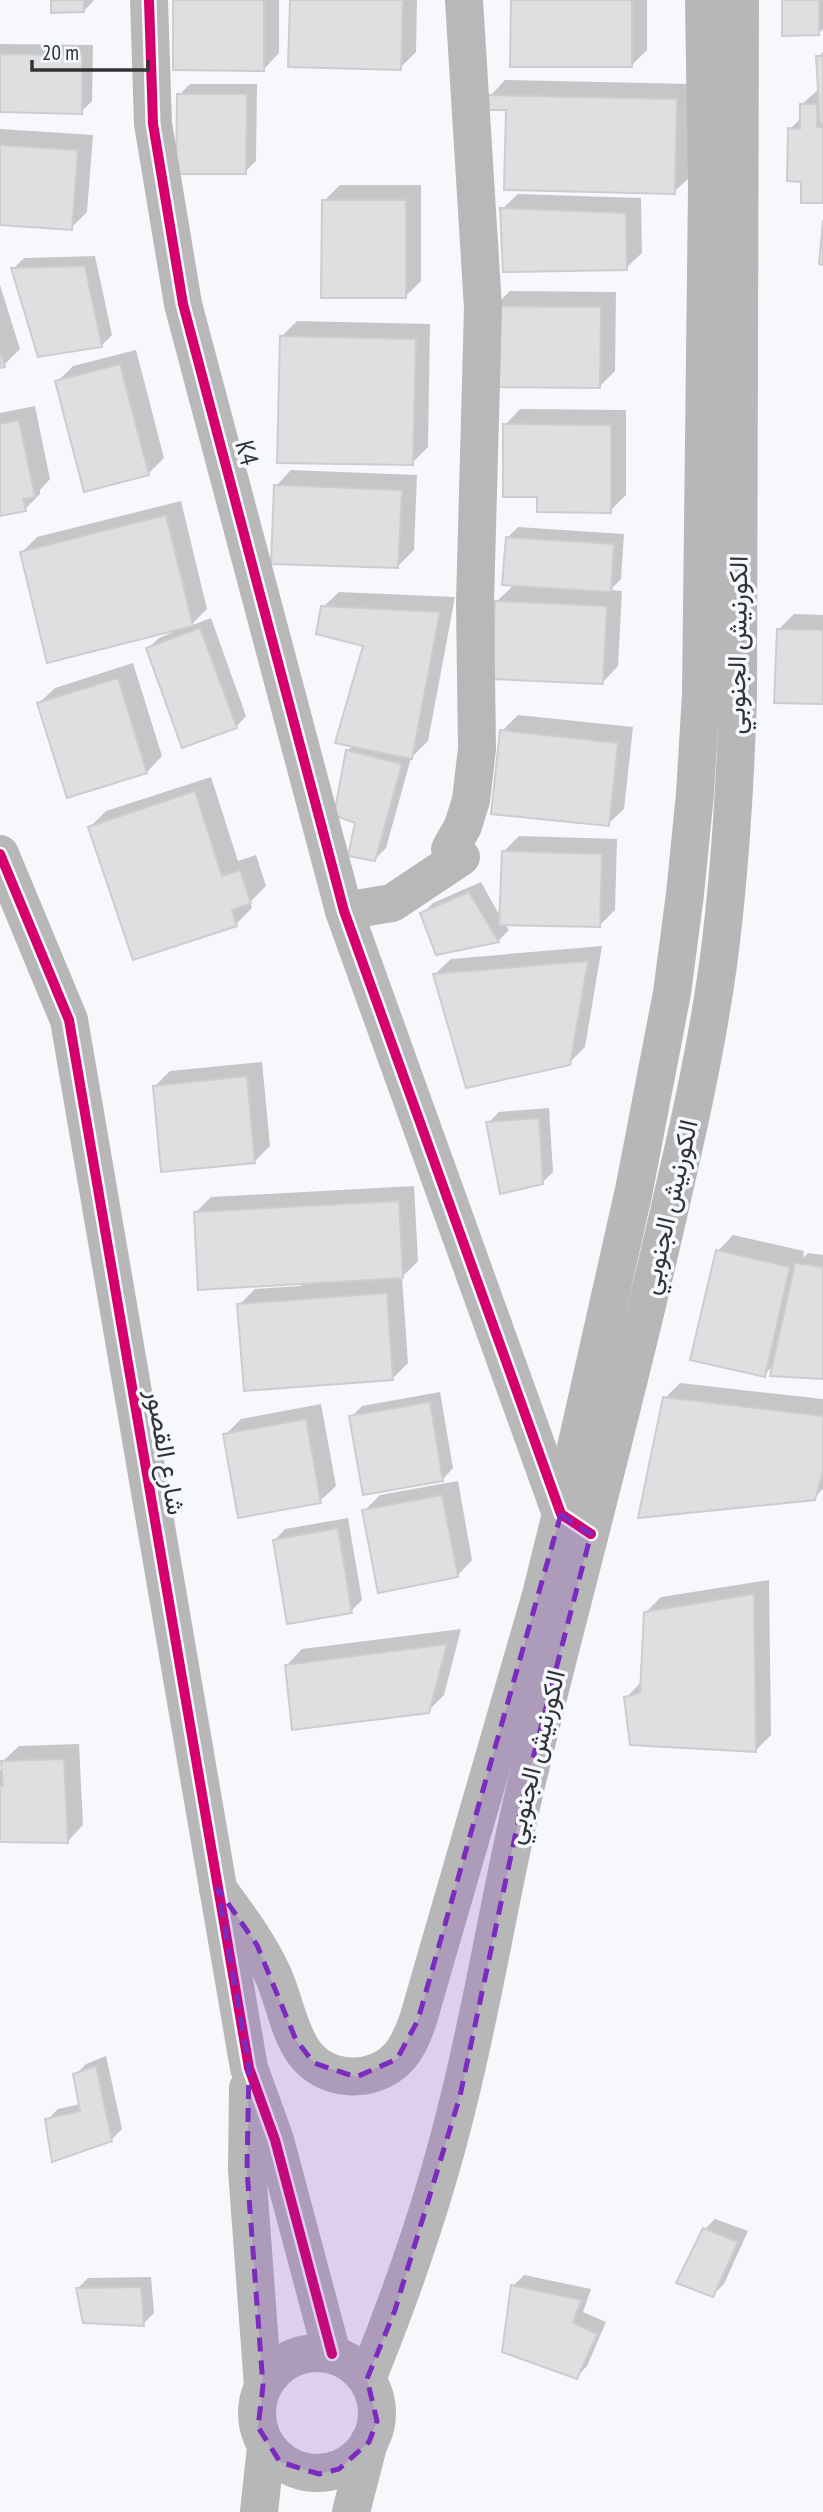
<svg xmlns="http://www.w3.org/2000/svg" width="823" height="2512" viewBox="0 0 823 2512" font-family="'PT Sans Narrow',Vazirmatn,sans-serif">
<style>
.shadow{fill:#0003}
.building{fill:#dddfe1;stroke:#cccdcf;stroke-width:2}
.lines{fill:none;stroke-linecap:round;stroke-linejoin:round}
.street{stroke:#b9b8b9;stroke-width:38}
.secondary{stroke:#b8b7b8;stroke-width:38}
.cycleway-casing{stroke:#f5f8fc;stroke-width:15}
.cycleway{stroke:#d6006c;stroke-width:10}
.marked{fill:#7b2cbf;fill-opacity:0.2;stroke:#7b2cbf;stroke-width:5;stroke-dasharray:14 9;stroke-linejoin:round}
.labels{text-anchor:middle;stroke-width:7;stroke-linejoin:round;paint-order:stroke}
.street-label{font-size:26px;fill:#323335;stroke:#f5f8fc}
</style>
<rect width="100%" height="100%" fill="#f6f8fb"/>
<g class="shadow">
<polygon points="52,0 94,0 84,11"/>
<polygon points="175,0 279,0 279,53 264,69"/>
<polygon points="292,0 417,0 416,52 400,68"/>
<polygon points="512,0 647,0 647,50 631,66"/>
<polygon points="784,0 823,0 823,29 818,34"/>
<polygon points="0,44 93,45 92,101 81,112 0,110"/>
<polygon points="823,52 823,202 803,180 790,129 802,117 802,104 819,89 818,57"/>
<polygon points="505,80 692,84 690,177 674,192 508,108 490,96"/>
<polygon points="190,84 257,84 256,161 245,172 179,95"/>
<polygon points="0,129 93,135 87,212 71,228 0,223"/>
<polygon points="340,185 421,185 421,281 405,297 324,201"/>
<polygon points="518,194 641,198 642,253 626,268 502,209"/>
<polygon points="95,256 112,335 101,346 13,269 24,258"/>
<polygon points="0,285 20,349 4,365 0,367"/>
<polygon points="510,291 616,292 615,371 599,387 495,306"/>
<polygon points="297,321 430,324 428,447 412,463 281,337"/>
<polygon points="136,350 164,458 148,474 57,382 73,366"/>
<polygon points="35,406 50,479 40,490 40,494 25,509 0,515 0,413"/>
<polygon points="520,409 626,410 626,495 610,511 539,495 505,425"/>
<polygon points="291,470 417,475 414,550 398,566 276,486"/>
<polygon points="181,501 207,609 190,626 211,618 246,716 236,727 148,648 159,638 176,631 175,629 22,552 37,537"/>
<polygon points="518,527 624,534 621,579 610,590 622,591 618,666 603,682 497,601 515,584 507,538"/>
<polygon points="339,592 455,597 428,741 411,758 386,848 375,859 357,822 347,751 354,745 366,645 323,607"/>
<polygon points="794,614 823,615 823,702 778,630"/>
<polygon points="133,663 162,756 147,772 39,703 55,688"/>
<polygon points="518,715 633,727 624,809 608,824 502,731"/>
<polygon points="211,777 238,861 256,855 266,886 250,902 252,908 236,924 90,827 106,811"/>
<polygon points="519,836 617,839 615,910 599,926 504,923 509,930 498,941 422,914 433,903 481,882 501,918 503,852"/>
<polygon points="602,946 585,1047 569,1063 435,974 451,959"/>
<polygon points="262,1062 270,1146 255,1161 155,1086 170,1071"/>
<polygon points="549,1108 553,1172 542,1183 488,1123 499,1112"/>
<polygon points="414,1186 418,1261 402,1277 408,1363 392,1379 239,1305 255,1289 301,1286 301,1282 195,1213 211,1197"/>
<polygon points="733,1235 804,1251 803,1258 808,1253 823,1255 823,1378 775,1364 764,1375 718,1251"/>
<polygon points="680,1383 823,1399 823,1489 814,1498 665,1398"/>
<polygon points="440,1392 453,1468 443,1479 351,1417 362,1406"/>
<polygon points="321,1404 336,1486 320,1501 225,1435 241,1419"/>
<polygon points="458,1481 472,1560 457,1576 364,1511 380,1495"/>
<polygon points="348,1518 362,1600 351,1611 275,1540 285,1529"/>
<polygon points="769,1580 771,1735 755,1751 626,1698 641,1682 645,1613 661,1597"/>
<polygon points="461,1629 444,1695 428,1711 287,1665 302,1649"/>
<polygon points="79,1744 83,1825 68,1841 0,1840 0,1770 4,1770 3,1761 19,1746"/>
<polygon points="106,2056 122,2129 111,2140 47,2120 58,2109 80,2104 75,2075 86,2064"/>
<polygon points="715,2219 748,2231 724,2284 713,2295 704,2230"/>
<polygon points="524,2275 591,2289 583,2312 606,2322 587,2366 576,2377 513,2286"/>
<polygon points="151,2277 154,2313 143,2324 77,2289 88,2278"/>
</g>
<g class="building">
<polygon points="51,0 84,0 84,12 51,13"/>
<polygon points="173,0 264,0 264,71 173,70"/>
<polygon points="290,0 403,0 401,70 288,67"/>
<polygon points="511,0 632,0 632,67 510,67"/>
<polygon points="782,0 819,0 819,35 782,36"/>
<polygon points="0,54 82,55 82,114 0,112"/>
<polygon points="816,56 823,56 823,123 820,123"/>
<polygon points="177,94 247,94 246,174 176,174"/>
<polygon points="488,95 677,99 675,194 504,190 506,110 487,110"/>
<polygon points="800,104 817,104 817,127 823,127 823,203 801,203 801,182 787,181 788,128 800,129"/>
<polygon points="0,145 78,150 72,230 0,225"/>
<polygon points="322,200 406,200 406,298 321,298"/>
<polygon points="500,208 626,213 627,270 503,272"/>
<polygon points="823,220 823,265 819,264"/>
<polygon points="85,266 102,347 38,357 11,268"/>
<polygon points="493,306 601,307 600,388 491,387"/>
<polygon points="280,336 416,339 413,465 277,463"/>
<polygon points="0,350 5,367 0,368"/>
<polygon points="120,364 149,475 84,492 55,381"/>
<polygon points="19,420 35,497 23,499 26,511 0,516 0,424"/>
<polygon points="503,424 611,425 611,513 537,512 537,497 503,497"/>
<polygon points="274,485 402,490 398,568 271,564"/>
<polygon points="166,515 193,626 47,663 20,552"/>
<polygon points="506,537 614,544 611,592 502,585"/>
<polygon points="495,601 607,606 603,684 492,679"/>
<polygon points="321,606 440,612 412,759 335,743 363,646 316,634"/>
<polygon points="200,628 237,728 182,748 146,648"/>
<polygon points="777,629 823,630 823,704 774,703"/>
<polygon points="118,678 147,773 67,798 37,703"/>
<polygon points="500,730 618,743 609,826 491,814"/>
<polygon points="346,750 402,764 375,861 348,856 355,823 334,815"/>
<polygon points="195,791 222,876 240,870 251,903 232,910 237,926 133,960 88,827"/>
<polygon points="502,851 602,854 600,927 499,925"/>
<polygon points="469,892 499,942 436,955 420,913"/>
<polygon points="588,961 570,1065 466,1088 433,974"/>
<polygon points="247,1076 255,1163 161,1172 153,1086"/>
<polygon points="539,1118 543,1184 500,1194 486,1122"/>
<polygon points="399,1201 403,1278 198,1290 194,1212"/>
<polygon points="716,1250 790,1267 765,1377 690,1360"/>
<polygon points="795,1263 823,1267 823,1379 770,1376"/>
<polygon points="387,1293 393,1380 244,1391 237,1304"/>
<polygon points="663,1397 823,1416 823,1471 815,1500 638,1518"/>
<polygon points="430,1402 443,1481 363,1495 349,1416"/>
<polygon points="306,1419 321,1503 238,1518 223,1434"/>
<polygon points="442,1495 458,1577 378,1593 362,1510"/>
<polygon points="338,1528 352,1613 287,1624 273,1540"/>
<polygon points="754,1594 756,1752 630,1745 624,1697 640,1693 644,1612"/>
<polygon points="447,1644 429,1713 292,1730 285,1665"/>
<polygon points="64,1759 68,1843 0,1842 0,1786 3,1786 1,1761"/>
<polygon points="96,2066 112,2141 52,2162 45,2119 80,2111 73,2074"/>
<polygon points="703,2228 738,2242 713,2297 676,2283"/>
<polygon points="511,2285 581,2300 573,2323 597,2334 577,2379 502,2352"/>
<polygon points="141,2287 144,2326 83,2323 76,2288"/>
</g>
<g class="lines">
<g class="street">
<polyline points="149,0 153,124 183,304 344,911 561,1514 573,1522"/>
<polyline points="344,911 392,903 461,857 450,849 463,826 471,800 477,749 475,602 483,308 464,0"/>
</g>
<g class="secondary">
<polyline points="0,854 69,1020 249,2068 275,2140 332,2354"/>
<path d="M 218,1889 C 238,1916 259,1944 273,1975 C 284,1999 288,2029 303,2051 C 324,2082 372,2085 398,2058 C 408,2047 413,2034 418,2020 L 541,1595 L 561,1514 L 634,1190 L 672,993 L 685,894 L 695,794 L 701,694 L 707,189 L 704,0"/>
<polyline points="248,2088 247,2170 263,2386"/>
<circle cx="317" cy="2413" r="60"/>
<path d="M 367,2379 C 404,2288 436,2195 459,2099 C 485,1995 501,1889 526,1785 C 569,1611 616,1438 657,1263 C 680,1164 704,1066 718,965 C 730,876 735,787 738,697 L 740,0"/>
<polyline points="259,2512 266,2447"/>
<polyline points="351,2512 369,2442"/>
</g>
<defs>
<g id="cycleway">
<polyline points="149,0 153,124 183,304 344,911 561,1514 591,1534"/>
<polyline points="0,854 69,1020 249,2068 275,2140 332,2354"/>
</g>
</defs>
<use href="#cycleway" class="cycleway-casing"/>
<use href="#cycleway" class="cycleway"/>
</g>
<path class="marked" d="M 561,1514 L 591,1534 L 526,1785 L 460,2096 L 395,2310 L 367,2379 L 377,2421 L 369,2442 L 339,2469 L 319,2474 L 280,2462 L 258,2427 L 263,2386 L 247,2170 L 249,2068 L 218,1889 L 257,1945 L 296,2040 L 314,2063 L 356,2077 L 397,2059 L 418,2020 Z"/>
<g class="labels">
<g class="street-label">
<text transform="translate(247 453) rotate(75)" y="9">K4</text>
<text transform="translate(737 645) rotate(-89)" y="9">الكورنيش الجنوبي</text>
<text transform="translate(669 1207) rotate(-77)" y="9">الكورنيش الجنوبي</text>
<text transform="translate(166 1452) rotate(80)" y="9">شارع القصور</text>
<text transform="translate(535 1757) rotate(-76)" y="9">الكورنيش الجنوبي</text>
</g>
</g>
<path d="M32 60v10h116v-10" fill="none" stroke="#323335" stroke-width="3.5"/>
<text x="42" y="60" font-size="21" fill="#323335" stroke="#f5f8fc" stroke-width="5" paint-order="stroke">20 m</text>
</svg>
